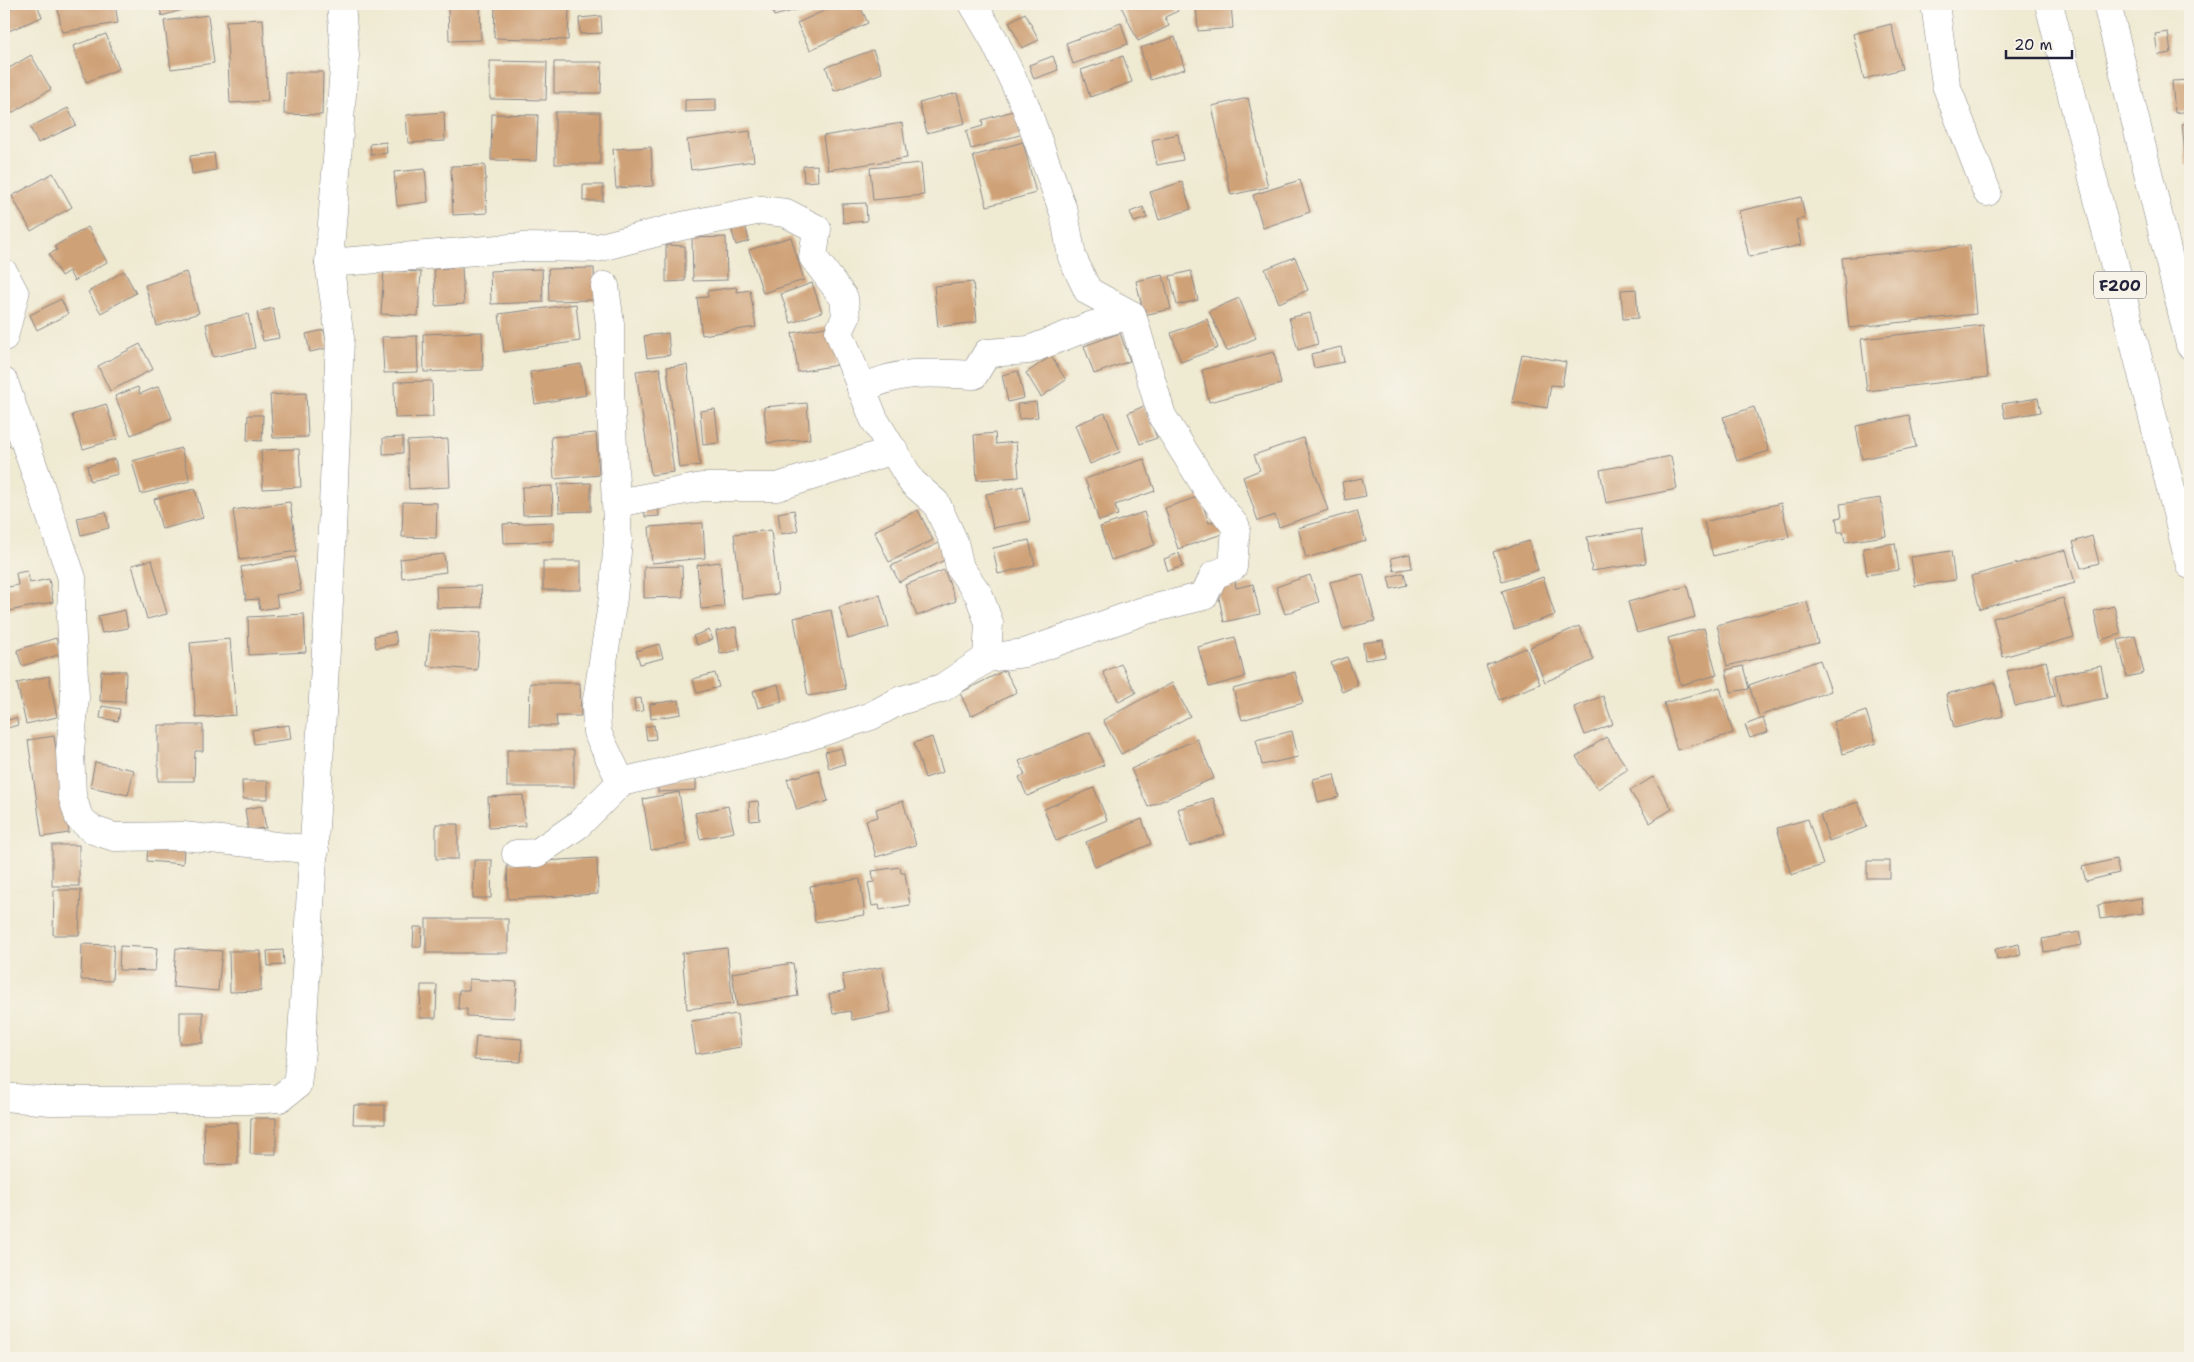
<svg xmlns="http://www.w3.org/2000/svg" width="2194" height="1362" viewBox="0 0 2194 1362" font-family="'Shantell Sans',sans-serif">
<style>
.building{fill:#cfa177}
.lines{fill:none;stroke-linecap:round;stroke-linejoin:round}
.minor-casing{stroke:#888686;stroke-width:29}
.major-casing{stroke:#888686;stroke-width:29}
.minor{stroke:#fff;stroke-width:28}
.major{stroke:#fff;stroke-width:28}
.labels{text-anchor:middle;stroke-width:5;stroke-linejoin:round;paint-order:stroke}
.shield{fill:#f7f3e8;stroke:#62616f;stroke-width:1}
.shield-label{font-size:16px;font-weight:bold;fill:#22223b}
</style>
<rect width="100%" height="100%" fill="#f7f3e8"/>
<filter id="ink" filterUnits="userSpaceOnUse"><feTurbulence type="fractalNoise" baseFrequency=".02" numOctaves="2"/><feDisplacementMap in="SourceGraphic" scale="10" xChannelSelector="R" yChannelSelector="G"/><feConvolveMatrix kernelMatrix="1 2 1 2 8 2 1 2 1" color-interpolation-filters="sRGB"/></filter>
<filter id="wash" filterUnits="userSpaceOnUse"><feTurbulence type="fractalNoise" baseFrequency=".0096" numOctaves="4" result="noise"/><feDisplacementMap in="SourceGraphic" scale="20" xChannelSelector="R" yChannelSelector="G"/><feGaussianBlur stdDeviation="1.12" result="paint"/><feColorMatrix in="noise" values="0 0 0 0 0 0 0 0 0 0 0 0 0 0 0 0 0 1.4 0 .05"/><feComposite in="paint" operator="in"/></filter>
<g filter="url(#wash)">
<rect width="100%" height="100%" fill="#efead2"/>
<g id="blocks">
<g class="building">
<polygon points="20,4 37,4 42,17 4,33 4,11"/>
<polygon points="57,4 115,4 118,23 62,32"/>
<polygon points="158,4 202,4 162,16"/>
<polygon points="448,4 480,4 481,40 449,41"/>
<polygon points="495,4 569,5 568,40 494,38"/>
<polygon points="771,4 810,4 811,6 774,16"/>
<polygon points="839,4 859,4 868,23 810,50 797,23"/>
<polygon points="1120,4 1175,4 1178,11 1165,17 1169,26 1138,41"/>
<polygon points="1196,4 1231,4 1233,28 1198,31"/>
<polygon points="1025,13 1039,40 1022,48 1009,22"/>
<polygon points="208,15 214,63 171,69 164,21"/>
<polygon points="601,16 602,33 580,34 579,18"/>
<polygon points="263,19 268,101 230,103 226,21"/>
<polygon points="1121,23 1128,44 1073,64 1066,43"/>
<polygon points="1891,24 1902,69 1864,79 1853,34"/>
<polygon points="2168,32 2171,53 2158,55 2155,34"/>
<polygon points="106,34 119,69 86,82 73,46"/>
<polygon points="1175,37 1185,69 1150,80 1140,48"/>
<polygon points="873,50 882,73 834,91 826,67"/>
<polygon points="31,55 51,89 7,116 4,111 4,71"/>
<polygon points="1053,56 1058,70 1034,79 1029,65"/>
<polygon points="1123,56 1132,82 1090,97 1081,70"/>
<polygon points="490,61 547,62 546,100 490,99"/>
<polygon points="554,62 602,62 601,93 554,93"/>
<polygon points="285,72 323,72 322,115 284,114"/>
<polygon points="2190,80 2190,111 2175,113 2172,81"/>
<polygon points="957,93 965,123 927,133 919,103"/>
<polygon points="1248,98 1268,187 1231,195 1212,106"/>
<polygon points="716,99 716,111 685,112 685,100"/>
<polygon points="68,108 76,125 38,143 30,127"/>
<polygon points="1016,110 1023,134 971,149 966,131 983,126 982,120"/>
<polygon points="444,112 445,141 408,143 406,115"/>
<rect x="555" y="112" width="45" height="52"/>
<polygon points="492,114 538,115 536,161 491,160"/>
<polygon points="902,123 907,158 828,170 823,136"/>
<polygon points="2190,123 2190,164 2186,165 2182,124"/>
<polygon points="750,131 754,161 691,170 687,140"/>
<polygon points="1178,134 1183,160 1157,165 1152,140"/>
<polygon points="386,142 387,153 371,155 370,144"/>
<polygon points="1023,142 1036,193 987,206 973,156"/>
<polygon points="651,147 653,186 616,188 613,149"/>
<polygon points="214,153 216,170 192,174 190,156"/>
<polygon points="921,163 924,195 873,200 870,168"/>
<polygon points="485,165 487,213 453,215 451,166"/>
<polygon points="817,165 818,181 804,182 803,166"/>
<polygon points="425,169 428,202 397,206 394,172"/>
<polygon points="53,173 72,207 31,231 12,196"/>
<polygon points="1300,180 1310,212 1263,228 1253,195"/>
<polygon points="1182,182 1191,209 1159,220 1150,192"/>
<rect x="583" y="185" width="20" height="16"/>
<polygon points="1801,197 1805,218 1796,220 1801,245 1749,257 1739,211"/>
<polygon points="866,203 867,221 843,223 842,204"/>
<polygon points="1143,207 1147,218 1134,222 1130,212"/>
<polygon points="745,224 749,241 736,245 731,228"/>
<polygon points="88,227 107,262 74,281 69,271 61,276 49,254 57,250 55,246"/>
<polygon points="726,237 727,280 693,281 692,238"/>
<polygon points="791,237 804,280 763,293 749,250"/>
<polygon points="666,245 685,246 685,281 666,282"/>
<polygon points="1970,245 1976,314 1849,328 1842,258"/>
<polygon points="1295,257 1308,290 1279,303 1265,269"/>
<polygon points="462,267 464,304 436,306 434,269"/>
<polygon points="594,268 595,300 549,301 548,269"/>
<polygon points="542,269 543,302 491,304 490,271"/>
<polygon points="384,270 421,272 418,316 381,314"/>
<polygon points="124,271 136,293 101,313 88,292"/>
<polygon points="1191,271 1198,300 1177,305 1170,276"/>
<polygon points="186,272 199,313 157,326 145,285"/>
<polygon points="1163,275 1171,309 1144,315 1136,281"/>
<polygon points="973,282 977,322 938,327 934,286"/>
<polygon points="812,283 822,312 791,323 781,294"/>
<polygon points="736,287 737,292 750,290 756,327 702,335 697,298 708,297 707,291"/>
<polygon points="1636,289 1638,318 1623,319 1621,290"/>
<polygon points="1239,298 1256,338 1227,351 1209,311"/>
<polygon points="61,299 68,314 37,330 30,315"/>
<polygon points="576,304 580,341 504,352 499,314"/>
<polygon points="273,308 279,338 263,341 257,312"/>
<polygon points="1310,313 1318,344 1298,350 1289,318"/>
<polygon points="248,314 255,348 213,357 206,324"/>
<polygon points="1207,319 1218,348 1181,362 1171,333"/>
<polygon points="1983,325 1988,377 1867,391 1861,339"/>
<polygon points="831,326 837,365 798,372 792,333"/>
<polygon points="324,330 328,348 310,352 306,334"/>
<polygon points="482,332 483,370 424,372 423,334"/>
<polygon points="668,333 670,355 647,358 644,336"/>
<polygon points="1120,333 1130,361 1094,374 1084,346"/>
<polygon points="417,336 418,372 384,373 382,337"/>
<polygon points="140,344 153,369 110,391 98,366"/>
<polygon points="1341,347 1344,362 1314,368 1311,354"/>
<polygon points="1274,352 1281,384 1209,402 1202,370"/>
<polygon points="1522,354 1566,362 1562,386 1551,385 1547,408 1512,402"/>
<polygon points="1051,356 1066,380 1041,397 1026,373"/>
<polygon points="581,364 586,395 535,404 530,372"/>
<polygon points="687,365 700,465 679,468 667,367"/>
<polygon points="660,368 674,472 651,475 636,371"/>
<polygon points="1018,371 1024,398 1008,402 1002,375"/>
<polygon points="432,381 433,417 395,418 394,382"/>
<polygon points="159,386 172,418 131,435 115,396 138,387 140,394"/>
<polygon points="306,393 308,437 273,438 270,395"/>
<polygon points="2038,398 2041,412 2005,418 2002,404"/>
<polygon points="1036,402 1038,417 1019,419 1017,404"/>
<polygon points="807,403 810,439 767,443 764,407"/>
<polygon points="106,404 117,439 83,449 72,415"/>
<polygon points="1144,406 1157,438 1140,444 1128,413"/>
<polygon points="1754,407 1769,451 1737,461 1723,417"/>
<polygon points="715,409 719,443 703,445 700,411"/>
<polygon points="1105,413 1120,452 1090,464 1075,425"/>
<polygon points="248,415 263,415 262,441 247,440"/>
<polygon points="1909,415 1916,447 1862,459 1856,426"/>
<polygon points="4,429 13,444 4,450"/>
<polygon points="596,433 599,475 554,479 551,437"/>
<polygon points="995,433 996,444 1016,442 1019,477 977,480 974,435"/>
<polygon points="403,437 403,453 383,454 383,438"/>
<polygon points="1303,438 1328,510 1279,527 1275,515 1258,521 1243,477 1260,470 1254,455"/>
<polygon points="448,439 450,487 409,489 407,441"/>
<polygon points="181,448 190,481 141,494 132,461"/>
<polygon points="299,449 301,487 263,489 261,450"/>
<polygon points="1671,456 1677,489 1606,503 1600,470"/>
<polygon points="115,459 118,474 90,481 87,466"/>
<polygon points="1144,459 1155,491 1115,505 1118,515 1099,521 1085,479"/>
<polygon points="1362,478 1366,496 1345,500 1342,482"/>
<polygon points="591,483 591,511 559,512 558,484"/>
<polygon points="552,486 553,514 523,515 522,487"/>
<polygon points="1023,486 1030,521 993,528 986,494"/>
<polygon points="195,489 203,518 162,529 154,499"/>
<polygon points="1200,496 1209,523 1221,519 1225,533 1178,549 1165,508"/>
<polygon points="1881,498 1886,536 1845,542 1843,532 1838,532 1836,518 1842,517 1840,504"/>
<polygon points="658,500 659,516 645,517 644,502"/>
<polygon points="290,502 297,551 240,560 233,510"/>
<polygon points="403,502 437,503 436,538 402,537"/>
<polygon points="1781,503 1789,537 1713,556 1704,522"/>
<polygon points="794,510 798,531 781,534 778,513"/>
<polygon points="918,510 933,540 889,562 874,531"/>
<polygon points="1357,511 1366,541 1306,558 1298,528"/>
<polygon points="106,512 109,528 81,535 77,518"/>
<polygon points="1144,512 1155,545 1111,560 1100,527"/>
<polygon points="554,522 554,541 504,543 503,524"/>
<polygon points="703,523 705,558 652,563 649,527"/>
<polygon points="1641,529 1646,563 1592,571 1587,537"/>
<polygon points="771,530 778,594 742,599 734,534"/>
<polygon points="2092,536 2099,563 2081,568 2073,542"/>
<polygon points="1029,540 1035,565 998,574 993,548"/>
<polygon points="1529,541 1538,570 1502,581 1493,552"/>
<polygon points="939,543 947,559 899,582 891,566"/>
<polygon points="1895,543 1899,570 1867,575 1863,548"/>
<polygon points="2066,550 2075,583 1980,609 1971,576"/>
<polygon points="1951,551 1955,580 1915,586 1911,557"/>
<polygon points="1179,553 1183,566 1168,571 1164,559"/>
<polygon points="444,554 446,572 402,578 400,559"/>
<polygon points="1410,554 1412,568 1394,571 1391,558"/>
<polygon points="295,557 301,591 276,595 278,607 260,610 258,599 246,600 241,567"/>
<polygon points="152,560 167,614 147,619 132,565"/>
<rect x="543" y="561" width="38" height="29"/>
<polygon points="720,562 724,607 701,609 697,565"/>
<polygon points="682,566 683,597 644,598 644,567"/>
<polygon points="944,570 956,601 917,616 905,585"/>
<polygon points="27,571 30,583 49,579 53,602 4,612 4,588 18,585 16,573"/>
<polygon points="1404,573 1407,585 1391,589 1388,577"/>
<polygon points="1363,574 1375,621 1343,629 1330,582"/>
<polygon points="1310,575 1319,602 1285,614 1276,587"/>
<polygon points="1543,577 1555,615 1514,629 1502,591"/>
<polygon points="1235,580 1236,588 1253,584 1260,614 1224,622 1216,584"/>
<polygon points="481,586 482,607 437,608 436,587"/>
<polygon points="1687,586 1695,617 1637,633 1628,602"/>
<polygon points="880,595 889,627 848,639 839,607"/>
<polygon points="2063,598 2074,637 2003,657 1993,618"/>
<polygon points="1807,602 1818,643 1727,666 1717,625"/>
<polygon points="2114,606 2121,634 2101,640 2094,611"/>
<polygon points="125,610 128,628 102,633 98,616"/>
<polygon points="831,610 846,689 808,696 794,618"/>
<polygon points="304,614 306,652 249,655 248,617"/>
<polygon points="1579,626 1594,660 1545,682 1530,647"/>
<polygon points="736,627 740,650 720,654 716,631"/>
<polygon points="1704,628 1717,675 1681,685 1668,638"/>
<polygon points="430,630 480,634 477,670 427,666"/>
<polygon points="709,630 713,639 697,645 693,636"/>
<polygon points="395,632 397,644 376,648 374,636"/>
<polygon points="2135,636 2144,673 2127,677 2118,640"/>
<polygon points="1235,637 1245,677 1209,687 1198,647"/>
<polygon points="56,638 61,654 22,666 17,650"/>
<polygon points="230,639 236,715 196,718 190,643"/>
<polygon points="1383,640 1385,657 1365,660 1363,643"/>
<polygon points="659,644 663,658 640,664 636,651"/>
<polygon points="1526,648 1540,684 1499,700 1486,665"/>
<polygon points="1347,657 1358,685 1342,692 1331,663"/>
<polygon points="1820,660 1831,691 1759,716 1749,685"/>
<polygon points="2046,661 2055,696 2015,706 2007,671"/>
<polygon points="1121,664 1136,693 1119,702 1103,672"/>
<polygon points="1743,666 1749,689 1731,692 1726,670"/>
<polygon points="2101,666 2107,698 2061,707 2055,675"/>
<polygon points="1005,670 1017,692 971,716 960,693"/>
<polygon points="101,671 126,671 125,702 100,701"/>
<polygon points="1295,672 1303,703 1242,720 1233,689"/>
<polygon points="715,673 719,687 697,693 693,679"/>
<polygon points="49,676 57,717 26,724 17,683"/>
<polygon points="1995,682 2003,716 1954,728 1946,694"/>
<polygon points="530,683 580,683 581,716 556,716 557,726 529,726"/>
<polygon points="1172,683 1190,716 1121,754 1103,720"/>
<polygon points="778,684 782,702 758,708 753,691"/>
<polygon points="1720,687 1733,733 1677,750 1664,703"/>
<polygon points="1603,696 1613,724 1585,735 1574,707"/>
<polygon points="641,698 643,711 635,712 634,699"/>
<polygon points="679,700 681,714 651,719 650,704"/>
<polygon points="102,706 120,709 118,721 100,718"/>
<polygon points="1866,711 1876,743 1843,754 1833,722"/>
<polygon points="16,718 18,725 4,729 4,721"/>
<polygon points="1763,718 1768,732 1750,738 1745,725"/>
<polygon points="158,725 203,725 203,751 195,751 194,781 158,781"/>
<polygon points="289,725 291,739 254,744 252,730"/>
<polygon points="654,725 656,739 647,740 645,727"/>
<polygon points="1292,731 1298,757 1262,765 1256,740"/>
<polygon points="1090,732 1104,765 1027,796 1019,777 1025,775 1019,761"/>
<polygon points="54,736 69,833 42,837 28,740"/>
<polygon points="932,737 943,772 925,778 914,743"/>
<polygon points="1606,737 1628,769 1598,789 1576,757"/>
<polygon points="1197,739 1214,778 1148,807 1131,769"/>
<polygon points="841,748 845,764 829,769 825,752"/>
<rect x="507" y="750" width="67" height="37"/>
<polygon points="95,762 134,770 128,795 90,787"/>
<polygon points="819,770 828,801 797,810 787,779"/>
<polygon points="1334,774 1339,797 1318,802 1313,779"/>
<polygon points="1653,777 1672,809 1650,823 1630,791"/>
<polygon points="696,778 696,790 658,792 658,781"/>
<polygon points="242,781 268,781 268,799 243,799"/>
<polygon points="1094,788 1107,820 1056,841 1044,809"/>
<polygon points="679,792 687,844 651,850 643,799"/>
<polygon points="523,795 525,826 489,828 488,797"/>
<polygon points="1213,798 1225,834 1189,846 1178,809"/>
<polygon points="758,801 760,820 750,821 749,802"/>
<polygon points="903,801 916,845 876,857 866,820 878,817 876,809"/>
<polygon points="1858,802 1867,827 1829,841 1820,815"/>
<polygon points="262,806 266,828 248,830 245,809"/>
<polygon points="728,806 734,832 700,839 695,813"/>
<polygon points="1142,819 1151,844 1095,867 1086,842"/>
<polygon points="1808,819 1823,865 1791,875 1777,828"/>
<rect x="436" y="824" width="22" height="35"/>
<polygon points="148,844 184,847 183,864 147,861"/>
<rect x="52" y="845" width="27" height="41"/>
<polygon points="597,858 598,894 508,899 507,863"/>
<polygon points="2116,859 2119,873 2086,881 2082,867"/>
<polygon points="474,860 492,860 491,898 473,898"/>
<rect x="1867" y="861" width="23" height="17"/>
<polygon points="900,867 901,873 905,873 910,905 880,910 879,905 872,906 868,883 874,882 872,871"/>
<polygon points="860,879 865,915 815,922 810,886"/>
<polygon points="54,890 81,890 79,935 53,935"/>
<polygon points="2141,898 2143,913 2100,919 2098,905"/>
<rect x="426" y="919" width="82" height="34"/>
<polygon points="414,927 422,927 421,947 413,947"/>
<polygon points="2079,932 2082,945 2044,952 2042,939"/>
<polygon points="82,944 114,945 112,981 81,980"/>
<polygon points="2019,944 2021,955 1997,960 1995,949"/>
<polygon points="120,946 157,948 155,971 119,970"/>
<polygon points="176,948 222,951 218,991 173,987"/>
<polygon points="727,948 733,1004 687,1009 682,953"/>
<polygon points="283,950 284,965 268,966 267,951"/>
<polygon points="229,951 261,951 261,991 230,992"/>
<polygon points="793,963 798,996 737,1006 732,973"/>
<polygon points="882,967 891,1012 852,1020 850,1011 833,1014 829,994 845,990 842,975"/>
<polygon points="469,979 517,982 514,1018 467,1016 467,1009 458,1009 459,990 469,990"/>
<polygon points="421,985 437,985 436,1018 420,1018"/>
<rect x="180" y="1012" width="23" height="31"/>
<polygon points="737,1014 741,1047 696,1054 691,1021"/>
<polygon points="476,1036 522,1039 521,1062 474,1060"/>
<polygon points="354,1105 385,1105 385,1124 353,1124"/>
<polygon points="251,1118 276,1118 276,1154 250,1154"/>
<polygon points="237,1122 238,1164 205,1165 204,1123"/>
</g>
</g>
</g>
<g filter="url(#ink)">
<use href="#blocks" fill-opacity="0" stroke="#888686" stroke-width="1"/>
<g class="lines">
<defs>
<g id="minor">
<polyline points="1935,4 1946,85 1987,192"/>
<polyline points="2107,4 2190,345"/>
<polyline points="329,263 524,247 597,248 682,226 761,210 786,213 817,229 813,257 844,298 846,317 839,332 874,419 912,482 936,503 954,542 960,568 979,595 989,623 987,658"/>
<polyline points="4,273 15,294 4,337"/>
<polyline points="605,286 610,324 610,391 618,540 613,598 596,706 597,732 621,782"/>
<polyline points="4,382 72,578 71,618 75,698 70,751 72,795 79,818 93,830 114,837 183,836 315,850"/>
<path d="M 861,389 C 903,369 929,373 974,375 L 987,353 L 1029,350 L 1093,325 L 1132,315"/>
<polyline points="617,503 702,487 777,487 894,450"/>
<polyline points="516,854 537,853 578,825 621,782 785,744 871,716 899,701 942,688 987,658 1025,653 1143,611 1204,596 1214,575 1233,567 1236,527 1208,490 1162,416 1132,315 1088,291 1072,257 1064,213 1025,105 993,38 973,4"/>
<polyline points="4,1097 50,1101 248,1100 280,1098 297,1085 301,1051 329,602 340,338 329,263 345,55 341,4"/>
</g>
<polyline id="major" points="2049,4 2190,565"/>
</defs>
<use href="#minor" class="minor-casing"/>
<use href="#major" class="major-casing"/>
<use href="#minor" class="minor"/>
<use href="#major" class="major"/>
</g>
</g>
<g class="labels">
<rect class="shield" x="2094" y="271.5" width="52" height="27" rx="4"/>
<g class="shield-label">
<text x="2120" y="291">F200</text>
</g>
</g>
<rect width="2194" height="1362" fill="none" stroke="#f7f3e8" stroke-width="20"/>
<path d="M2006 50v8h66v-8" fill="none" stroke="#22223b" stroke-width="2.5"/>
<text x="2014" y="50" font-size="15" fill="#22223b" stroke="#f7f3e8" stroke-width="4" paint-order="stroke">20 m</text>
</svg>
